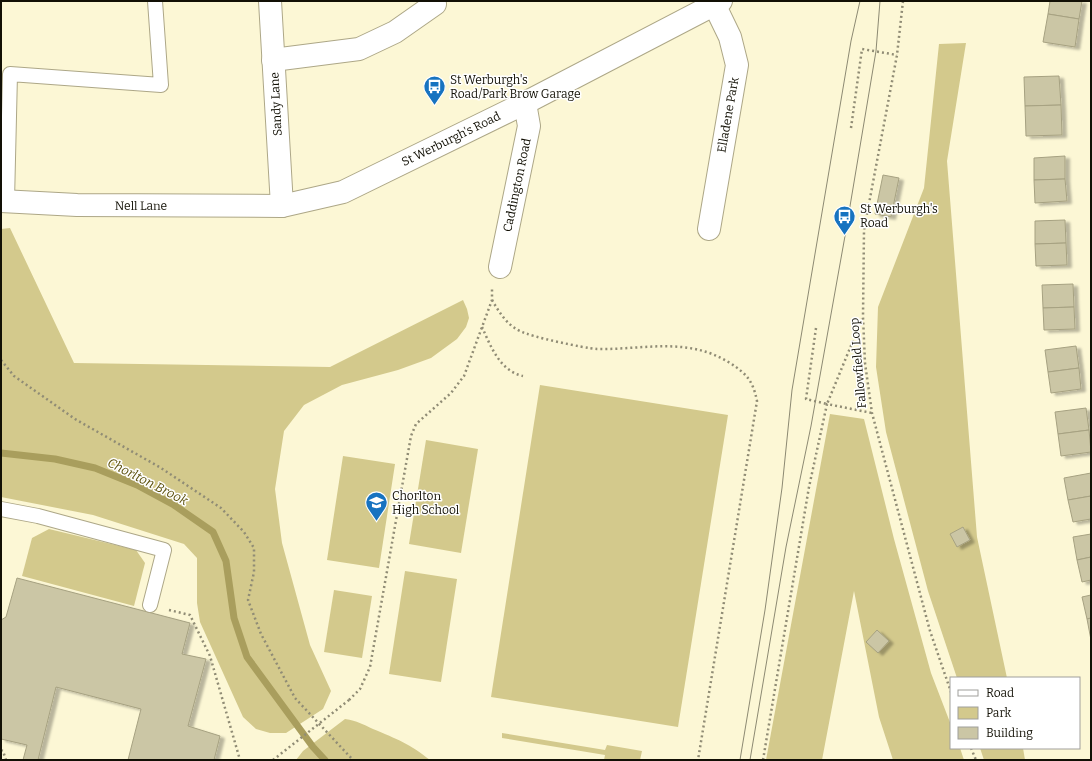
<svg xmlns="http://www.w3.org/2000/svg" width="1092" height="761" viewBox="0 0 1092 761" font-family="Bitter,serif">
<style>
.green{fill:#d3c98c}
.lines{fill:none;stroke-linecap:round;stroke-linejoin:round}
.stream{stroke:#a99e5d;stroke-width:7}
.building{fill:#cbc6a5;stroke:#a6a181;filter:url(#shadow)}
.service-casing{stroke:#ada787;stroke-width:16}
.minor-casing{stroke:#ada787;stroke-width:24}
.tertiary-casing{stroke:#ada787;stroke-width:24}
.path{stroke:#908c75;stroke-width:2.5;stroke-dasharray:2 3;stroke-linecap:butt}
.service{stroke:#fff;stroke-width:14}
.minor{stroke:#fff;stroke-width:22}
.tertiary{stroke:#fff;stroke-width:22}
.tram{stroke:#8c8972;stroke-width:1}
.path-bridge{stroke:#908c75;stroke-width:2.5;stroke-dasharray:2 3;stroke-linecap:butt}
.labels{text-anchor:middle;stroke-width:3;stroke-linejoin:round;paint-order:stroke}
.poi-label{font-size:12px;fill:#121005;stroke:#fff;text-anchor:start}
.street-label{font-size:12px;fill:#121005;stroke:#fff}
.water-label{font-size:13px;font-style:italic;fill:#5d520e;stroke:#fff}
</style>
<defs>
<filter id="shadow"><feDropShadow dx="4.5" dy="2.5" stdDeviation="1" flood-color="#0004"/></filter>
</defs>
<rect width="100%" height="100%" fill="#fcf7d5"/>
<g class="green">
<polygon points="966,43 947,161 977,537 1007,678 957,678 928,591 886,432 876,367 878,307 924,188 939,44"/>
<polygon points="10,228 74,363 330,367 463,300 467,309 469,318 466,327 457,339 431,358 398,370 342,385 304,405 284,431 275,489 282,543 310,645 331,691 323,709 286,733 270,733 256,729 243,717 200,622 197,603 197,558 184,544 93,515 1,497 1,229"/>
<polygon points="540,385 728,415 678,727 491,697"/>
<polygon points="830,414 864,419 894,539 931,673 951,725 951,748 960,748 964,760 893,760 879,717 854,591 822,760 766,760"/>
<polygon points="426,440 478,449 461,553 409,544"/>
<polygon points="343,456 395,464 379,568 327,560"/>
<polygon points="49,529 136,550 145,563 134,606 22,576 32,538"/>
<polygon points="405,571 457,579 441,682 389,674"/>
<polygon points="334,590 372,596 362,658 324,652"/>
<path d="M 345,719 C 358,721 362,724 373,729 C 397,739 410,744 430,760 L 296,760 L 303,751 Z"/>
<polygon points="502,733 605,750 607,745 642,751 640,760 604,760 605,755 502,738"/>
<polygon points="980,748 1023,748 1025,760 984,760"/>
</g>
<g class="lines">
<polyline class="stream" points="1,453 55,459 95,468 137,485 174,505 213,532 226,561 234,618 247,657 313,747 325,760"/>
</g>
<g class="building">
<polygon points="1050,1 1082,1 1079,19 1048,14"/>
<polygon points="1048,14 1079,19 1075,47 1043,42"/>
<polygon points="1059,76 1061,105 1025,106 1024,77"/>
<polygon points="1061,105 1062,135 1026,136 1025,106"/>
<polygon points="1065,156 1065,179 1034,180 1034,158"/>
<polygon points="883,175 899,178 891,217 875,214"/>
<polygon points="1065,179 1067,201 1035,203 1034,180"/>
<polygon points="1065,220 1066,243 1035,244 1035,221"/>
<polygon points="1066,243 1067,265 1036,266 1035,244"/>
<polygon points="1073,284 1074,307 1043,308 1042,285"/>
<polygon points="1074,307 1075,329 1044,330 1043,308"/>
<polygon points="1076,346 1079,368 1048,372 1045,350"/>
<polygon points="1079,368 1081,389 1051,393 1048,372"/>
<polygon points="1086,408 1089,430 1058,434 1055,412"/>
<polygon points="1089,430 1091,452 1061,456 1058,434"/>
<polygon points="1091,473 1091,496 1068,500 1064,478"/>
<polygon points="1091,496 1091,519 1073,522 1068,500"/>
<polygon points="963,527 970,540 957,547 950,534"/>
<polygon points="1091,534 1091,557 1077,560 1073,537"/>
<polygon points="1091,557 1091,580 1082,582 1077,560"/>
<polygon points="17,578 190,623 182,654 206,659 188,726 220,736 214,760 128,760 141,709 56,687 38,760 23,760 27,745 1,739 1,620 6,617"/>
<polygon points="1091,595 1091,618 1087,619 1082,597"/>
<polygon points="1091,618 1091,640 1087,619"/>
<polygon points="877,630 889,641 878,653 866,642"/>
</g>
<g class="lines">
<defs>
<g id="service">
<polyline points="7,201 10,74 161,85 155,1"/>
<polyline points="1,509 38,516 164,550 150,605"/>
</g>
<g id="minor">
<polyline points="273,60 359,49 395,32 435,4"/>
<polyline points="709,229 737,65 730,37 714,4"/>
<polyline points="500,267 529,126 525,103"/>
</g>
<g id="tertiary">
<polyline points="270,1 282,206"/>
<polyline points="1,201 77,205 282,206 343,192 525,103 721,1"/>
</g>
</defs>
<use href="#service" class="service-casing"/>
<use href="#minor" class="minor-casing"/>
<use href="#tertiary" class="tertiary-casing"/>
<g class="path">
<polyline points="903,1 897,55 864,230 863,317 865,363 872,413 930,631 951,692"/>
<polyline points="851,128 862,49 897,55"/>
<path d="M 492,300 C 499,312 507,325 520,331 C 531,337 584,348 597,349 C 643,350 687,336 730,363 C 747,374 753,381 757,401 L 698,760"/>
<path d="M 482,327 C 491,347 500,371 523,376"/>
<polyline points="816,328 806,399 827,404 862,319"/>
<polyline points="1,360 14,376 75,419 161,468 221,508 244,532 254,548 254,572 248,600 261,634 295,698 353,760"/>
<polyline points="169,610 190,615 210,656 240,760"/>
<polyline points="349,700 360,689 370,667 411,436 416,424 451,393 464,376 492,300 492,288"/>
<polyline points="971,748 976,760"/>
<polyline points="1,750 3,751 6,760"/>
<polyline points="763,760 809,487 827,404 872,413"/>
</g>
<use href="#service" class="service"/>
<use href="#minor" class="minor"/>
<use href="#tertiary" class="tertiary"/>
<g class="tram">
<polyline points="740,760 765,610 782,488 792,390 851,41 860,1"/>
<polyline points="750,760 786,547 811,426 845,236 876,51 880,1"/>
</g>
<polyline class="path-bridge" points="273,760 349,700"/>
</g>
<defs>
<symbol id="bus-pin" viewBox="-11 -11 22 30"><path d="M0 17L-7.5 6A9.5 9.5 0 1 1 7.5 6Z" fill="#1773c0" stroke="#fff"/><path d="M-5-6H5V4H4V6H2V4H-2V6H-4V4H-5ZM-3.5-4V0h7V-4ZM-3.5 1.2v1.5H-2V1.2ZM2 1.2v1.5H3.5V1.2Z" fill="#fff"/></symbol>
<symbol id="school-pin" viewBox="-11 -11 22 30"><path d="M0 17L-7.5 6A9.5 9.5 0 1 1 7.5 6Z" fill="#1773c0" stroke="#fff"/><path d="M0-5L7-2L0 1L-7-2ZM-4 1L0 2.5L4 1V4Q0 6-4 4Z" fill="#fff"/></symbol>
</defs>
<g fill-rule="evenodd">
<use href="#bus-pin" x="422" y="74" width="25" height="34"/>
<use href="#bus-pin" x="832" y="204" width="25" height="34"/>
<use href="#school-pin" x="364" y="490" width="25" height="34"/>
</g>
<g class="labels">
<g class="poi-label">
<text x="450" y="84">St Werburgh's<tspan x="450" dy="14">Road/Park Brow Garage</tspan></text>
<text x="860" y="213">St Werburgh's<tspan x="860" dy="14">Road</tspan></text>
<text x="392" y="500">Chorlton<tspan x="392" dy="14">High School</tspan></text>
</g>
<g class="street-label">
<text transform="translate(276 104) rotate(-93)" y="4">Sandy Lane</text>
<text transform="translate(728 115) rotate(-80)" y="4">Elladene Park</text>
<text transform="translate(451 139) rotate(-26)" y="4">St Werburgh's Road</text>
<text transform="translate(517 185) rotate(-78)" y="4">Caddington Road</text>
<text x="141" y="210">Nell Lane</text>
<text transform="translate(858 363) rotate(-95)" y="4">Fallowfield Loop</text>
</g>
<g class="water-label">
<text transform="translate(148 481) rotate(27)" y="5">Chorlton Brook</text>
</g>
</g>
<rect width="1092" height="761" fill="none" stroke="#121005" stroke-width="4"/>
<rect x="950" y="677" width="130" height="72" fill="#ffffff" stroke="#a09f9b"/>
<rect x="958" y="690" width="20" height="6" fill="#ffffff" stroke="#a09f9b"/>
<text x="986" y="697" font-size="12" fill="#121005">Road</text>
<rect x="958" y="707" width="20" height="12" fill="#d3c98c" stroke="#a09f9b"/>
<text x="986" y="717" font-size="12" fill="#121005">Park</text>
<rect x="958" y="727" width="20" height="12" fill="#cbc6a5" stroke="#a09f9b"/>
<text x="986" y="737" font-size="12" fill="#121005">Building</text>
</svg>
